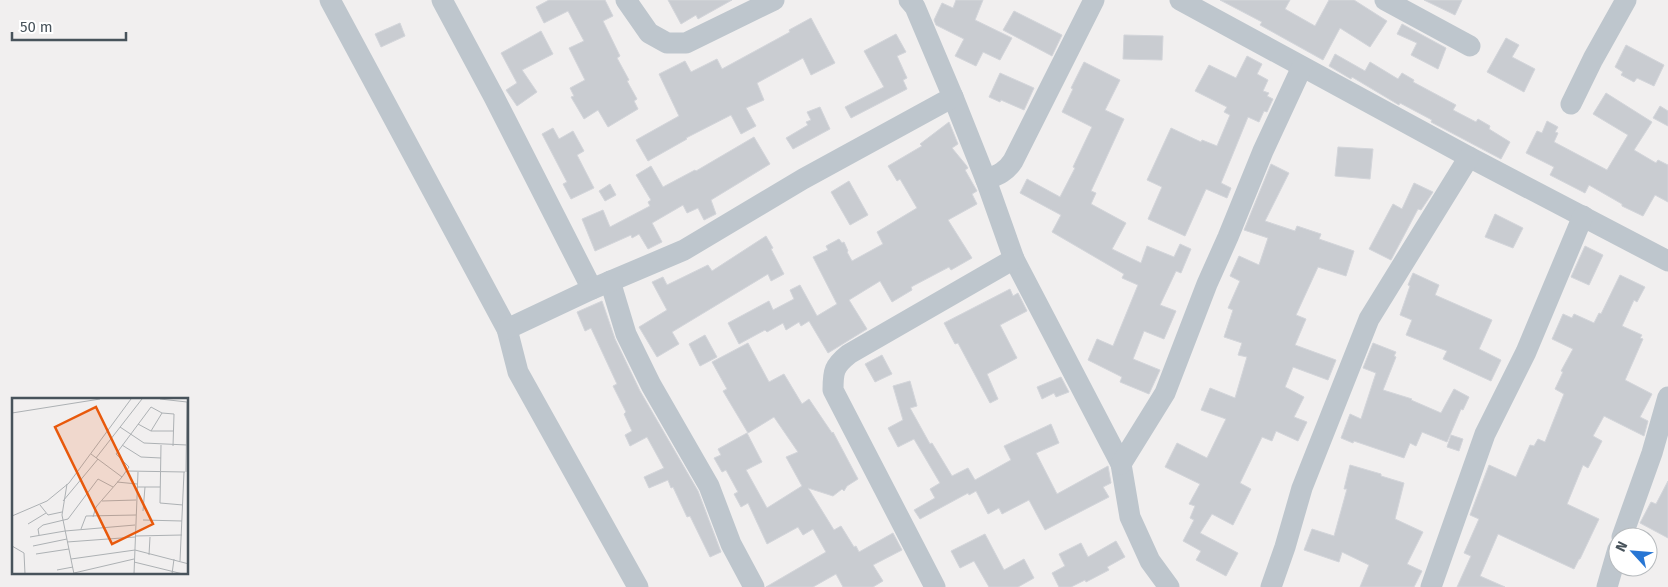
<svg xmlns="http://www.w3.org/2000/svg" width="1668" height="587" viewBox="0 0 1668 587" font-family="'Fira Sans',sans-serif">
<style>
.building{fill:#c9ccd1;stroke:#d3d5da}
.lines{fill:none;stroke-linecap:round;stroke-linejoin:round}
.minor{stroke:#bec6cd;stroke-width:21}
.inset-road{fill:none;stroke:#adb1b4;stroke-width:1}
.view{fill:#e8590c;fill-opacity:0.15;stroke:#e8590c;stroke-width:2.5}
.inset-edge{fill:none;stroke:#48535b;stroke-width:2.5}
</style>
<rect width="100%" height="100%" fill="#f1efef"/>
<g class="building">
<polygon points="549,0 605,0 613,16 603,21 620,56 617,58 629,80 627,81 637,99 634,101 638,109 608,127 598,110 584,119 571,97 574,96 570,88 585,80 569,48 584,41 568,11 544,23 536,7"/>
<polygon points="668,0 732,0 698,19 696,15 681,24"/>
<polygon points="956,0 983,0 975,20 1012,38 1000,60 983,52 976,66 955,56 964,39 936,25 934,20 942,3 953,8"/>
<polygon points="1220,0 1290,0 1285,9 1315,26 1329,0 1354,0 1387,21 1370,47 1340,28 1323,60 1260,25 1262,22"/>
<polygon points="1424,0 1462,0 1455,15"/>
<polygon points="1014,11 1062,35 1052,56 1003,30"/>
<polygon points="811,18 835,63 811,75 803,58 757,83 764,100 746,108 756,126 741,134 731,115 686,138 687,139 648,161 636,140 679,116 659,74 685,61 691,72 717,59 722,69 790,32 789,30"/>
<polygon points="400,23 405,36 381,47 375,34"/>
<polygon points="1402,24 1446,48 1438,69 1411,55 1417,43 1397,34"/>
<polygon points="541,31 553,54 522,70 537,92 517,106 506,90 517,83 501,53"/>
<polygon points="896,34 906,52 897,56 907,78 903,80 907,89 851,118 845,107 884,87 864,51"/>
<polygon points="1124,35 1163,36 1162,60 1123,59"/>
<polygon points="1506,38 1519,45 1512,57 1535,69 1524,92 1487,72"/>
<polygon points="1626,45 1664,65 1654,86 1637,78 1634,82 1621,75 1623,72 1615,67"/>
<polygon points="1335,54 1365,71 1370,62 1398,79 1402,73 1414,80 1413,82 1456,105 1453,110 1476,122 1478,119 1490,126 1489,129 1510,142 1501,159 1431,122 1432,120 1400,103 1399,105 1352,77 1351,79 1329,66"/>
<polygon points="1247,56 1262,64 1257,74 1268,80 1263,91 1269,93 1267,96 1273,99 1267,112 1264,111 1259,122 1248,117 1221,183 1231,188 1227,198 1206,189 1185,236 1148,219 1162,187 1147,180 1171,128 1201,142 1202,140 1217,146 1230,115 1224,112 1227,107 1195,91 1209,65 1236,78"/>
<polygon points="1084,62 1120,80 1105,110 1124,119 1091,191 1096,193 1091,204 1126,223 1112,249 1141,263 1147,246 1174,257 1180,244 1191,249 1181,273 1176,271 1160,305 1176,311 1164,339 1144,331 1133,359 1160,370 1149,394 1120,382 1122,377 1088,360 1097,339 1113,346 1138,285 1122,278 1124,274 1052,232 1061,215 1020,193 1027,179 1060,197 1075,168 1073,167 1092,127 1062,112 1073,89 1071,88"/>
<polygon points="1000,73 1034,88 1024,110 1001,100 1000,102 989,97"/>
<polygon points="1606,93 1652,122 1634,150 1656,163 1658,160 1668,165 1668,202 1655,195 1643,216 1622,206 1622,204 1589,185 1585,193 1550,175 1554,167 1526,153 1537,131 1542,133 1547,121 1558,127 1555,132 1558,133 1554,142 1607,170 1628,135 1593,114"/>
<polygon points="1660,106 1668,111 1668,126 1653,118"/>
<polygon points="820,107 830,129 793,149 786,138 808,125 806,122 811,120 807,112"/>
<polygon points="949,122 958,144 952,148 966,165 968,168 965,170 977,191 972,194 977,204 948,220 972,258 951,270 949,267 911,287 912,290 892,302 880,281 849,300 867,329 828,353 809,321 801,326 799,322 786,330 783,323 767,332 765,330 739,344 728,323 769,301 773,310 794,299 790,290 800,285 817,316 837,304 813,257 828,250 826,246 839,239 842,243 844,242 848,251 847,252 852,261 883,244 877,232 917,208 900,179 897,181 888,166 922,146 920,144"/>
<polygon points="553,128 559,139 573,131 584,151 577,155 594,188 571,199 563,184 567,182 542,134"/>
<polygon points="754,137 770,164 711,200 716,214 704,220 698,208 687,213 683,205 652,223 662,242 648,249 639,234 632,238 631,235 595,251 582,219 603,210 610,227 650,206 648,202 651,200 636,175 651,166 663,187 695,170 696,171"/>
<polygon points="1338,147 1373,149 1370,179 1335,176"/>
<polygon points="1271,164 1289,173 1265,221 1295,231 1297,226 1321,234 1319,239 1354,251 1346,276 1318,267 1296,315 1306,319 1295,345 1336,360 1328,380 1293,367 1285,387 1304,397 1294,417 1307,422 1298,441 1276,431 1272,441 1262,437 1240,483 1251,489 1233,525 1212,514 1200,533 1238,553 1226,576 1196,560 1201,551 1183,541 1194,520 1190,518 1195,506 1189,504 1200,484 1165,467 1177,443 1207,458 1226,419 1201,410 1210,388 1235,398 1247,357 1238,355 1242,343 1224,337 1233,310 1228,308 1240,281 1230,276 1239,256 1259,265 1268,238 1244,230"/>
<polygon points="849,181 868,215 850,225 831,192"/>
<polygon points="1414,183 1433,192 1421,210 1418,209 1391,260 1369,249 1393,204 1402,209"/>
<polygon points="610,184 616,195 605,201 599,191"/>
<polygon points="1495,214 1523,228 1513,248 1485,237"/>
<polygon points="766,236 773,248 771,249 784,274 771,281 768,274 672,332 679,344 657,357 639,327 667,310 652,282 663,277 667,285 708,265 712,271"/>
<polygon points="1585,246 1603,255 1589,285 1571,277"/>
<polygon points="1413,273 1439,285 1435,295 1492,320 1479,349 1501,360 1491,381 1443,359 1447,351 1406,335 1412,320 1400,315 1410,286 1408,285"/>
<polygon points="1620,275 1645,287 1637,302 1634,300 1622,326 1642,335 1640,338 1643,339 1625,380 1652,394 1640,417 1648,421 1644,436 1604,416 1593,436 1602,441 1588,468 1583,465 1567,504 1599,519 1580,559 1579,559 1574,569 1498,534 1480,576 1505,587 1457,587 1471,556 1464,553 1479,519 1470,515 1489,465 1516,477 1530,445 1534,446 1538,439 1545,442 1564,394 1555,389 1563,372 1561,371 1573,349 1552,339 1563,314 1572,318 1574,314 1594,323 1599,313 1601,314"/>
<polygon points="1010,289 1013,296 1018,293 1027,311 1000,325 1017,358 987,374 998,399 990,403 958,343 955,344 944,323"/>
<polygon points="602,301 615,339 640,391 698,491 721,552 710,557 690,516 687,517 673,487 671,488 668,480 649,488 644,477 664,468 647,437 630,446 625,435 632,431 624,414 626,412 613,386 617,384 591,328 585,331 577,312"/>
<polygon points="705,335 717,357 700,366 689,344"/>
<polygon points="748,343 769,382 784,374 802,404 809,399 832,433 833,432 858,479 847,486 844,491 842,489 833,496 808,488 834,530 841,526 854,547 856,546 859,552 893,533 902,550 873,565 883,581 873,587 843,587 836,574 813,587 766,587 826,552 813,529 803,535 798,527 767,544 748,503 741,507 734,494 738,492 726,470 722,472 714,458 721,455 718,449 747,433 762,462 746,470 767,508 802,486 786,457 798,452 774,417 748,433 723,391 727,389 712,362"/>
<polygon points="1373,343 1396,352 1394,356 1396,357 1383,390 1412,399 1411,400 1441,413 1454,389 1469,397 1463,410 1461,409 1447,442 1422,432 1416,446 1410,443 1404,458 1354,441 1353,443 1341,438 1350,414 1361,419 1376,373 1363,368"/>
<polygon points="882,355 892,374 875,382 865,364"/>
<polygon points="1061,377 1069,392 1056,397 1054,393 1042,399 1037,387"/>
<polygon points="910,381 917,406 910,408 930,444 932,443 952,476 968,468 975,480 1011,460 1004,446 1051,424 1059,443 1036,453 1057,494 1108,466 1111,483 1103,487 1109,497 1045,530 1029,500 1002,514 999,508 988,514 976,491 969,495 968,493 920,519 914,510 935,498 930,489 940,483 914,439 898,447 888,428 903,420 893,386"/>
<polygon points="1451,435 1463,439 1459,451 1447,447"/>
<polygon points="1350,465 1381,474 1381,476 1404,483 1395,519 1423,532 1407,564 1422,571 1414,587 1360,587 1369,565 1342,552 1339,562 1304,550 1312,529 1334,536 1347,489 1344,489"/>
<polygon points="1668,481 1668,538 1640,523 1651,502 1656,504"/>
<polygon points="985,534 1004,570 1024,559 1034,578 1018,587 989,587 974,561 960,568 951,551"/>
<polygon points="1116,541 1125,557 1107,567 1109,570 1086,582 1085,580 1071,587 1059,587 1052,573 1065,566 1059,554 1081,543 1088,557"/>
</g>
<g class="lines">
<g class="minor">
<polyline points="330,0 507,329 518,372 638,587"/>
<polyline points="442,0 494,97 592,289"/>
<polyline points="626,0 649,33 667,43 686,43 774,0"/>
<polyline points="1180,0 1469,157 1668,261"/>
<polyline points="1385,0 1470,46"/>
<polyline points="953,97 986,180 1014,259 1121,464 1130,517 1150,561 1169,587"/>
<polyline points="1571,104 1593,59 1626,0"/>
<path d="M 986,180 C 998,175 1006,172 1013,161 L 1094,0"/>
<polyline points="610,281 626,334 651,385 709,486 731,544 754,587"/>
<polyline points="507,329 592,289 684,250 803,179 953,97 915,7 909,0"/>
<polyline points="1121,464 1165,393 1207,284 1228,237 1263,151 1302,67"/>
<polyline points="1622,537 1652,453 1668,397"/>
<path d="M 935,587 L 833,390 C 833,371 834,366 849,354 L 1014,259"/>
<polyline points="1271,587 1285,547 1302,488 1369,319 1469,157"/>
<polyline points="1431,587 1485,434 1526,352 1583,216"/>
<polyline points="1607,587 1618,549"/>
</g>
</g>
<g transform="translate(12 398)">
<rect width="176" height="176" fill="#f1efef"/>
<path class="inset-road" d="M 148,1 L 175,4 L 174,74M 0,15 L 88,1M 126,26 L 139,33 L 161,33M 108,29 L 132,45 L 175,47M 139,33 L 150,15M 110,47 L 129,59 L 149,60M 149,47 L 148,105 L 171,107M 79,56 L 110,79 L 117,69 L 104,56 L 139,9 L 150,15 L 162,16 L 161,48M 84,60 L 130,1M 115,73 L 173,74M 105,84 L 125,86M 55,86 L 50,117 L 62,176M 125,89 L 148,89M 51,103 L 86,61M 90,103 L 124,102M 28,107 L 36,117 L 50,114M 131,113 L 133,89M 0,118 L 35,103 L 57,85 L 119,1M 81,119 L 84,109 L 110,79M 131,122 L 170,123M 16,126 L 34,115M 69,131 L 74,118 L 124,117M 27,137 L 26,131 L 31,127 L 56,121 L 86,81 L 101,89M 123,138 L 170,137M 18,139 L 53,133 L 123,127M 55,144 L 123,139M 0,148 L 12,155 L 13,176M 21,148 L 55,141M 24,156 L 57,151M 137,157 L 138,139M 59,161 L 123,152 L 177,166M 168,163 L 172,74M 122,164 L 171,176M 45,172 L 61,169M 62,175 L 122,161M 122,176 L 126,74M 160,176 L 162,161"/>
<path class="view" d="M 84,9 L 141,126 L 100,146 L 43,29 Z"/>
<rect width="176" height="176" class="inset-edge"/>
</g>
<g transform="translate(1633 552) rotate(296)"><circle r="24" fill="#ffffff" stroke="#b6babd"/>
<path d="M0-4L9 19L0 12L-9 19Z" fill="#2776d4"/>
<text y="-8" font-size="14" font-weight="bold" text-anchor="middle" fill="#48535b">N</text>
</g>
<path d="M12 32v8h114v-8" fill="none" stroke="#48535b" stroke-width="2.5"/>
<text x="20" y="32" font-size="15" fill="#48535b" stroke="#ffffff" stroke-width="4" paint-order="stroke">50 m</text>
</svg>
